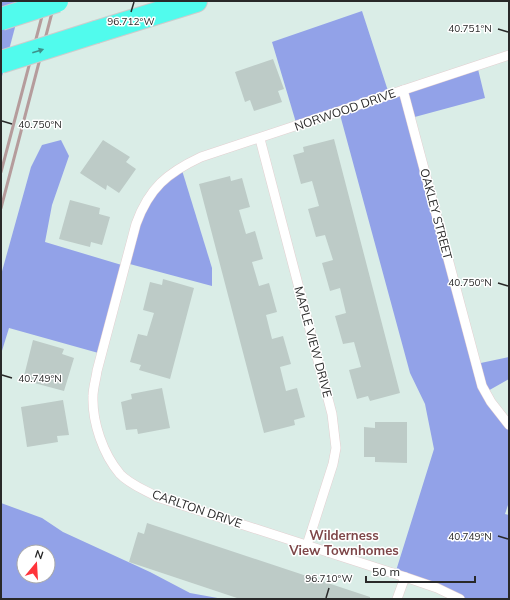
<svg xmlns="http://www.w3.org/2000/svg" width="510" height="600" viewBox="0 0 510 600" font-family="Mulish,sans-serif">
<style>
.green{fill:#92a2e8;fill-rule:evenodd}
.building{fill:#bdcbc7}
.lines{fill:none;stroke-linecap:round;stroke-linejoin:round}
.service-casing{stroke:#e3cfd0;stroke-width:10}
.primary-casing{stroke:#ccc;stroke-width:24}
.service{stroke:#fff;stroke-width:9}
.primary{stroke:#51fbed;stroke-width:22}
.rail{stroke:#b59c9c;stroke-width:3}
.primary-bridge-casing{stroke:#ccc;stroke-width:24;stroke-linecap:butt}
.primary-bridge{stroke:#51fbed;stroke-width:22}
.oneway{fill:#3d928b}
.ticks{fill:none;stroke:#292929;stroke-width:1.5}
.labels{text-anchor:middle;stroke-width:3;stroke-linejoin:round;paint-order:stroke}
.street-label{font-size:12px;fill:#292929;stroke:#fff}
.neighbourhood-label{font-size:13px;font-weight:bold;fill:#7d4648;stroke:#fff}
.ticks-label{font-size:10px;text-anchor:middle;fill:#292929;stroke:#fff;stroke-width:3;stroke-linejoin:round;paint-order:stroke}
</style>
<rect width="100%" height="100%" fill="#daede7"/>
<g class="green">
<polygon points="1,1 22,1 1,80"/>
<polygon points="362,11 389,94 477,65 485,98 411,118 476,364 509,357 509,379 486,392 509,425 509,502 505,514 509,515 509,599 460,599 395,574 434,449 425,404 410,373 339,111 297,126 272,42"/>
<polygon points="61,140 69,156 52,205 45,242 125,266 102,354 9,328 1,354 1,275 31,167 42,145"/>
<polygon points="181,167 212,268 212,286 126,263 142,207"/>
<path d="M 1,503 L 42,518 L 63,532 L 150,572 L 190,593 L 223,599 L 1,599 ZM 24,552 L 48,552 L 48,576 L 24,576 Z"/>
</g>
<g class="building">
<polygon points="273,59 284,89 278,91 282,102 254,111 250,100 245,102 235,72"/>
<polygon points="334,139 400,393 370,401 368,396 357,399 349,370 361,367 354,342 343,344 335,316 346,313 340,288 330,291 322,263 333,260 325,235 316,237 308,209 319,206 312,181 301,184 293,155 304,152 303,147"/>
<polygon points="103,140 130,157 126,162 136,169 119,193 107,185 106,190 80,173"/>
<polygon points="230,176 231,181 242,178 250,207 239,210 246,234 255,231 263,259 252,262 259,286 269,283 277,312 266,315 272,339 283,336 291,364 280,367 286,391 297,388 305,417 294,420 295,425 264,433 199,184"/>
<polygon points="70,200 100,208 99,214 110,217 102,245 91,242 90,247 59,239"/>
<polygon points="163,279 194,288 170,379 139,370 141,365 130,362 138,334 147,336 154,313 143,310 150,282 162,285"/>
<polygon points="33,340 64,349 62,354 74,358 64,391 23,380"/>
<polygon points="162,388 170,428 138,434 137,429 126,430 121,402 132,399 131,394"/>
<polygon points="63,400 69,435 57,436 58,442 27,447 21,407"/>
<polygon points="375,422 407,422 407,463 375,462 375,457 364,457 364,427 375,428"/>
<polygon points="147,523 370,597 370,599 240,599 129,562 138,532 144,534"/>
</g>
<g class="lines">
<defs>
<g id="service">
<polyline points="403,90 482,386 491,402 509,425"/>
<polyline points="260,139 332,414 336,448 333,464 307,545"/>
<polyline points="397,599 405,577"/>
<path d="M 460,599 L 437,588 L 405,577 L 157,497 C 145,490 129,484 120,474 C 103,454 92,422 93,396 C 93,388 96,379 97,371 L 136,224 C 149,188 167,173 201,157 L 509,55"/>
</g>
<polyline id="primary" points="96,32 196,1"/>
</defs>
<use href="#service" class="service-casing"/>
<use href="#primary" class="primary-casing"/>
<use href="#service" class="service"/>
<use href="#primary" class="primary"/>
<g class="rail">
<polyline points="1,172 46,1"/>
<polyline points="1,208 55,1"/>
</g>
<defs>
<g id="primary-bridge">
<polyline points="1,19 57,1"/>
<polyline points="1,62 96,32"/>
</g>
</defs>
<use href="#primary-bridge" class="primary-bridge-casing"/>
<use href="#primary-bridge" class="primary-bridge"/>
</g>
<defs><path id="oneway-solid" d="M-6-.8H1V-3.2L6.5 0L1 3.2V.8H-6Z"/></defs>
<use class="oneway" href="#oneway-solid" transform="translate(38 51) rotate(-18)"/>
<path class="ticks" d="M 131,12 L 134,2M 498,29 L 508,32M 2,121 L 12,124M 498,283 L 508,286M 2,375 L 12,378M 498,536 L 508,539M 326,598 L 329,588"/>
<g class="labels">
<g class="street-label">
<text transform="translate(345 110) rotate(-19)" y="4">NORWOOD DRIVE</text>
<text transform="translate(436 214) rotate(75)" y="4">OAKLEY STREET</text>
<text transform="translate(313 342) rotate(75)" y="4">MAPLE VIEW DRIVE</text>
<text transform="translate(197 509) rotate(19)" y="4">CARLTON DRIVE</text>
</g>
<g class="neighbourhood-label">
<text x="344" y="540">Wilderness<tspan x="344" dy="15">View Townhomes</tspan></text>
</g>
</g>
<g class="ticks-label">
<text x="131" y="25">96.712°W</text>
<text x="470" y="32">40.751°N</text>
<text x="40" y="128">40.750°N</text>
<text x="470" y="286">40.750°N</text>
<text x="40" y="382">40.749°N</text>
<text x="470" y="540">40.749°N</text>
<text x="329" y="582">96.710°W</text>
</g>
<rect width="510" height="600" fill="none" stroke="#292929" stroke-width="4"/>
<g transform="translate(36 564) rotate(18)"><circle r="19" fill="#ffffff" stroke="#a9a9a9"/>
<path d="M0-3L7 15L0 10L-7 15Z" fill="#ff343b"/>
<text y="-6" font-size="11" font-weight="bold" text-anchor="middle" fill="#292929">N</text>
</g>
<path d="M366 576v6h109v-6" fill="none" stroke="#292929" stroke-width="2"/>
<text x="372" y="576" font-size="12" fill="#292929" stroke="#ffffff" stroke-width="3" paint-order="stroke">50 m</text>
</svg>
